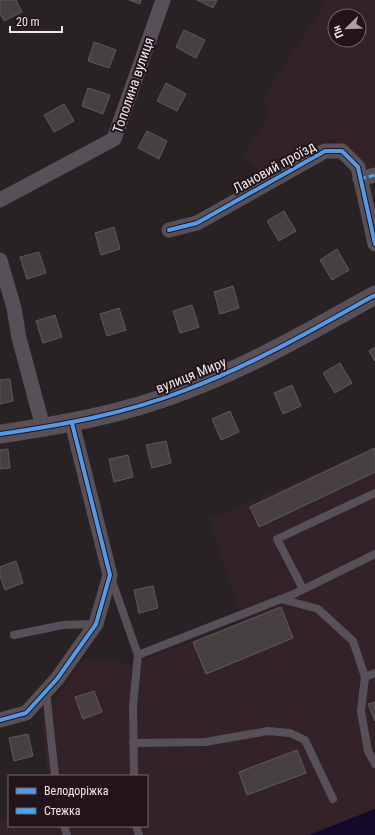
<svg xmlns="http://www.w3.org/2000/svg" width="375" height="835" viewBox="0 0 375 835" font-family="'Roboto Condensed',sans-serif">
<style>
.built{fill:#342229;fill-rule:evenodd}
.water{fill:#15092a}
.building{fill:#464041;stroke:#60595a}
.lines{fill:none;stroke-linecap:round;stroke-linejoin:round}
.service{stroke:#585059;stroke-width:8}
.minor{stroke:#585059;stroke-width:15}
.tertiary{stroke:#585059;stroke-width:19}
.quiet{stroke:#3fa9f5;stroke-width:3;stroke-dasharray:6 3;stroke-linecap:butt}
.cycleway-casing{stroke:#22141a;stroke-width:6}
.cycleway{stroke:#5399e6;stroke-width:4}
.labels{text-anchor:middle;stroke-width:4;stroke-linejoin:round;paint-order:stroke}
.street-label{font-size:14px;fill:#f0e6ea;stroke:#22141a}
</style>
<rect width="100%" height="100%" fill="#282225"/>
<g class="built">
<path d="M 327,0 L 375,0 L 375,167 L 369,169 L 334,139 L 265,180 L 243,155 L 272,109 L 261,101 ZM 335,16 L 359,16 L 359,40 L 335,40 Z"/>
<polygon points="375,447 375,809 309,835 0,835 0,821 9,817 9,826 147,826 147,776 48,776 41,722 83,658 131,664 244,622 210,519"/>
</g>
<polygon class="water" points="375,809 375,835 309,835"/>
<g class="building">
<polygon points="0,0 16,0 22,12 4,21 0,13"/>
<polygon points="129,0 141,0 140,4"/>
<polygon points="197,0 217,0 213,8"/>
<polygon points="184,30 205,40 196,58 176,47"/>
<polygon points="94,42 116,50 109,68 88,61"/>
<polygon points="166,83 186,94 177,111 157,101"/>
<polygon points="88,88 110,95 103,114 82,106"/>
<polygon points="64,104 74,121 54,132 44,115"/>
<polygon points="147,131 167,141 159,159 138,148"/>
<polygon points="284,211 296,231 279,241 267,221"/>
<polygon points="114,227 120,249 101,255 95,233"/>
<polygon points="337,249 349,270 332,280 320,260"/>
<polygon points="39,252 46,273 27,279 20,257"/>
<polygon points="233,286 239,308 220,314 214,292"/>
<polygon points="192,305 199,327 180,333 173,311"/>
<polygon points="119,308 126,330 107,336 100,314"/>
<polygon points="55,315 62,337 43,343 36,321"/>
<polygon points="375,347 375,361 369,351"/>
<polygon points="340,363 352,383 335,393 323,373"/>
<polygon points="10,379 13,401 0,404 0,380"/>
<polygon points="292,385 301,406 283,414 274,393"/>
<polygon points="230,411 239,432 221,440 212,419"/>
<polygon points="166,441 171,463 152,468 146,445"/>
<polygon points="375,448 375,472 259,527 250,507"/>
<polygon points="8,449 10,468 0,469 0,450"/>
<polygon points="128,455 133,477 114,482 109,459"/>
<polygon points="16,561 23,583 5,590 0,576 0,567"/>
<polygon points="153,586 158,608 139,613 134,590"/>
<polygon points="281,607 293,638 206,674 193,642"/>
<polygon points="94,691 102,712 83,719 75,697"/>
<polygon points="375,702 375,721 368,704"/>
<polygon points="28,734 33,756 14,761 9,738"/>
<polygon points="297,750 306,773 247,795 239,772"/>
</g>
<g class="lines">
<g class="service">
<polyline points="111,578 138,655 294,594 375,554"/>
<polyline points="303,589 277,539 375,493"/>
<polyline points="281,599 318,609 353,641 365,677 375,673"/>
<polyline points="14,635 63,625 96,624"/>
<polyline points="365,677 361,711 368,751 375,764"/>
<polyline points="46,691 55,776"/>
<polyline points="133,743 205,742 268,731 290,733 305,740 333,799"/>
<polyline points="134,776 133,706 138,655"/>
<polyline points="64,826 67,835"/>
<polyline points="136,826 139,835"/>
</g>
<g class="minor">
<polyline points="360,179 375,175"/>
<polyline points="0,200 114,139 163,0"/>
<polyline points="169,230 197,223 325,151 342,151 358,167 375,244"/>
<polyline points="0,260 14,308 19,338 43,427"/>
<polyline points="0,720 26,713 57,679 96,624 110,575 72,423"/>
</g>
<path class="tertiary" d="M 0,434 C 62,425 124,414 183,391 C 250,366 313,330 375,295"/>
<polyline class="quiet" points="360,179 375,175"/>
<defs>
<g id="cycleway">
<polyline points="169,230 197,223 325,151 342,151 358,167 375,244"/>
<path d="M 0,434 C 62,425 124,414 183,391 C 250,366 313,330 375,295"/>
<polyline points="0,720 26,713 57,679 96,624 110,575 72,423"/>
</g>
</defs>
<use href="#cycleway" class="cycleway-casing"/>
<use href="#cycleway" class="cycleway"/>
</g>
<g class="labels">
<g class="street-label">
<text transform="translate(133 85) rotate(-71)" y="5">Тополина вулиця</text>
<text transform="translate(274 167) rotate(-29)" y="5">Лановий проїзд</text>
<text transform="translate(191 375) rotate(-22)" y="5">вулиця Миру</text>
</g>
</g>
<rect x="8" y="775" width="140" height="52" fill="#22141a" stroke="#74686d"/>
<rect x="16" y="788" width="20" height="6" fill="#5399e6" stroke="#74686d"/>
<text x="44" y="795" font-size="12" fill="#f0e6ea">Велодоріжка</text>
<rect x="16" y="808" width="20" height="6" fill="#3fa9f5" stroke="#74686d"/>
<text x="44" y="815" font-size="12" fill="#f0e6ea">Стежка</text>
<g transform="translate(347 28) rotate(247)"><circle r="19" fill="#22141a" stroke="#74686d"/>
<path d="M0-3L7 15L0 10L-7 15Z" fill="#aaa1a5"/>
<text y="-6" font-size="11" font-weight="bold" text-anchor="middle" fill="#f0e6ea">Пн</text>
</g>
<path d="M10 26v6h52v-6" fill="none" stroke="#f0e6ea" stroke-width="2"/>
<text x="16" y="26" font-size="12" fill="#f0e6ea" stroke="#22141a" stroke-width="3" paint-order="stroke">20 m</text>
</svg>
